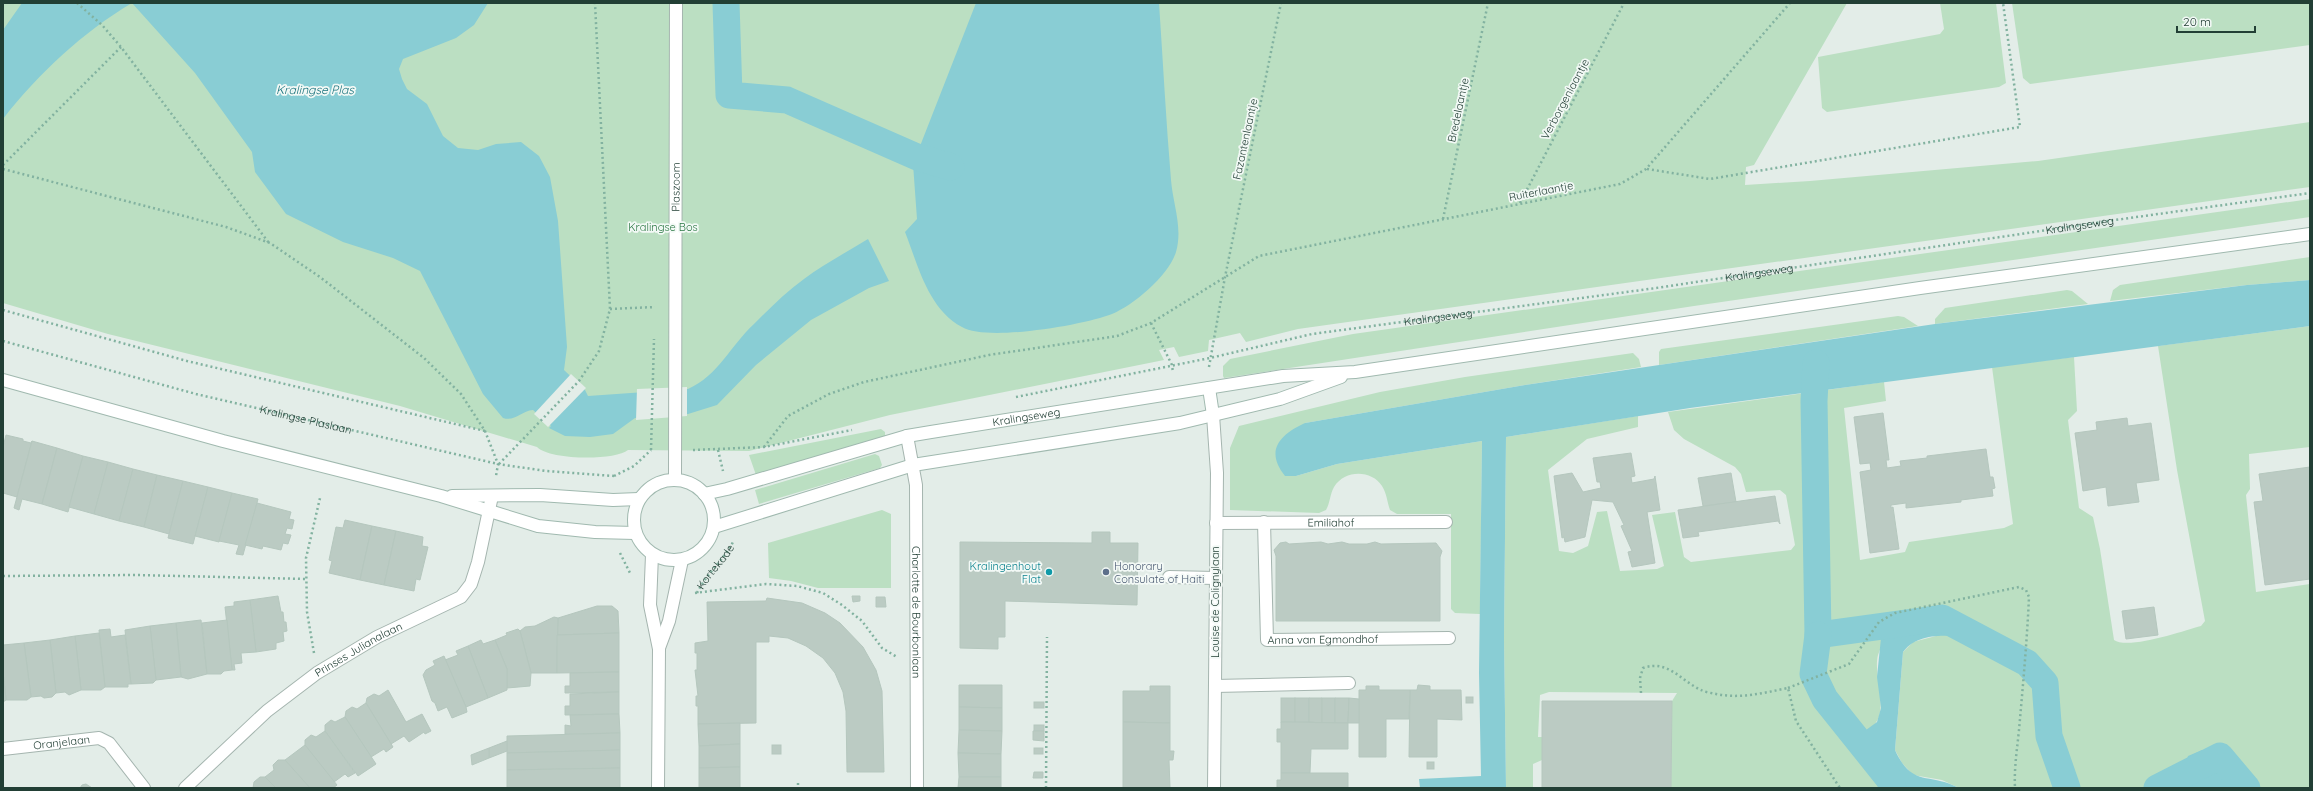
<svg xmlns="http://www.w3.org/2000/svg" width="2313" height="791" viewBox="0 0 2313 791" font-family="Quicksand,sans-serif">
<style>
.green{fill:#bbdfc2}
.water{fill:#89cdd4}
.pier{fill:#e3ede8}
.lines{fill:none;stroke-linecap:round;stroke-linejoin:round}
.canal{stroke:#89cdd4;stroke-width:27}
.building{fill:#bbcbc3;stroke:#b5c7be}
.service-casing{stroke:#a5b5af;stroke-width:14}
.minor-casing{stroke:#a5b5af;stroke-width:14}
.tertiary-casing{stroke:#a5b5af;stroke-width:14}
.secondary-casing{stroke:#a0b9af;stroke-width:14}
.path{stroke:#82b2a0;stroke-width:2.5;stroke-dasharray:2 3;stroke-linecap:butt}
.service{stroke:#fff;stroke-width:12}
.minor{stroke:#fff;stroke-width:12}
.tertiary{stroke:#fff;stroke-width:12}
.secondary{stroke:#fff;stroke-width:12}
.culture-dot{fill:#0f9aa8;stroke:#f3f9f6;stroke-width:1.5}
.service-dot{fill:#5c6f8a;stroke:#f3f9f6;stroke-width:1.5}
.labels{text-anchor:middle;stroke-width:3.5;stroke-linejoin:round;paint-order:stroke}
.street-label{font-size:11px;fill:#223f35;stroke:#f3f9f6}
.park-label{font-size:11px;fill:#2a7743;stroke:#f3f9f6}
.culture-label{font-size:11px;fill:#0d838f;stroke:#f3f9f6;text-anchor:end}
.service-label{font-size:11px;fill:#4e5e75;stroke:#f3f9f6;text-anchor:start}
.water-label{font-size:12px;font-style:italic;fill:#19737d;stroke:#f3f9f6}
</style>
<rect width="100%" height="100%" fill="#e3ede8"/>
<g class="green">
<path d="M 3,3 L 1847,3 L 1754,165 L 1746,167 L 1745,185 L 1810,181 L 2038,161 L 2310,122 L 2310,187 L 1298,329 L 1246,342 L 1240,333 L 1209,340 L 1208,351 L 1179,357 L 1174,347 L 1159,350 L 1164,360 L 890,415 L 749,451 L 628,450 C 615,461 549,460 537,447 L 400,406 L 108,334 L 3,303 Z"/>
<polygon points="1940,3 1996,3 2006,83 1999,87 1827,112 1822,108 1818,57 1940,34 1944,29"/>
<polygon points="2012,3 2310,3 2310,45 2030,84 2023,78"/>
<polygon points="2310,199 2310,217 1694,306 1224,378 1223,376 1223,366 1230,359 1353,334"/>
<polygon points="2310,257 2310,280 2247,285 2110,301 2113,290 2120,285"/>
<polygon points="2067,290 2072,291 2088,304 1935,324 1935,319 1945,308"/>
<polygon points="1898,316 1904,317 1918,326 1659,365 1659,352 1661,349"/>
<path d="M 2310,326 L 2310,447 L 2249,454 L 2250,489 L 2246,495 L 2256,592 L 2310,584 L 2310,788 L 2262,788 L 2202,750 L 2181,780 L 2182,788 L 1959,788 L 1942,780 L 1913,775 L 1902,763 L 1895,750 L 1903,652 L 1913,642 L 1936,636 L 1969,621 L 1896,619 C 1891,630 1882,643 1878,655 C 1872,678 1894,719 1866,730 L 1856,727 L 1878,776 L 1888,788 L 1671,788 L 1672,701 L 1677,693 L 1549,692 L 1540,695 L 1538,737 L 1542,737 L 1542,760 L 1533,764 L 1533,788 L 1506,788 L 1504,638 L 1506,437 L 1638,416 L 1638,427 L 1587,439 L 1548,470 L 1559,551 L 1573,553 L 1588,546 L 1597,512 L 1607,511 L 1620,571 L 1657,569 L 1664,566 L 1652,515 L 1675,512 L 1684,557 L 1691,562 L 1791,550 L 1795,545 L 1786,495 L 1780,490 L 1746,492 L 1741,474 L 1735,467 L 1684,439 L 1674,430 L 1668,412 L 1884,382 L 1886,401 L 1844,408 L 1860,560 L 1905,552 L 1909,542 L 2004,528 L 2013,524 L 1992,367 L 2074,357 L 2077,411 L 2068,420 L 2079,508 L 2093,517 L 2100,549 L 2114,640 C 2128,650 2183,631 2201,626 L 2205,621 L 2177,470 L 2158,346 Z"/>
<path d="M 1633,353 L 1639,359 L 1641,367 L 1525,385 L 1305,423 L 1296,476 L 1337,464 L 1482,441 L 1480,614 L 1455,613 L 1451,609 L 1451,514 L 1397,514 L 1390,510 C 1387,502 1387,494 1382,486 C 1372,470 1345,469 1334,487 C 1330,494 1330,503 1326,510 L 1319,513 L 1230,510 L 1230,448 L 1239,426 L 1380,392 L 1465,377 Z"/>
<polygon points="881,429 885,432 885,437 756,475 749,455"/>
<polygon points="875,454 879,456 882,465 880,468 759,504 755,490"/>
<polygon points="882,510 891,514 891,588 818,588 791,581 769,578 768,543"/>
</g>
<g class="water">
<path d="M 22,3 L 488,3 L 474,25 L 456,38 L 403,59 L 399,69 L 402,79 L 407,89 L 427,104 L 443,136 L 458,148 L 478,150 L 496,144 L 521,142 L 539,156 L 550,177 L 558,221 L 567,347 L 564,370 L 585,390 L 588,396 L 688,389 C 718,376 731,345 754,324 C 770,308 786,292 804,279 C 824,264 847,252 868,239 L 889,281 L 869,288 L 811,320 L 756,365 L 717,405 L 688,414 L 635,418 L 613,434 L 590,437 L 565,436 L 549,428 L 551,426 L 533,410 C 521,411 515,422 503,418 L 483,394 L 420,271 L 393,258 L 343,242 L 286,214 L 255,172 L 252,152 L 195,73 L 132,3 C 83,32 38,74 3,119 L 3,30 Z"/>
<path d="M 976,3 L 1159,3 C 1163,62 1166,121 1171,180 C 1173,204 1183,228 1176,252 C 1169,275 1134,305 1112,314 C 1084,325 987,342 962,327 C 928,309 918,265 905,232 L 917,219 L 913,164 Z"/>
<path d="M 2310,280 L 2310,326 L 1690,408 L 1506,437 L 1504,638 L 1506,788 L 1420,788 L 1419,779 L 1481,776 L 1479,673 L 1482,441 L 1337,464 L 1296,476 L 1285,476 C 1264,450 1281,434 1305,423 L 1525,385 L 1935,324 L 2247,285 Z"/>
<path d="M 1896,619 C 1916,619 1974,614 1987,628 L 1985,633 L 1981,635 C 1954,639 1922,628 1903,652 L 1895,750 C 1912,788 1929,772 1959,788 L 1888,788 L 1840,733 L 1839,726 L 1844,724 L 1866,730 L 1877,722 L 1881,708 L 1877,677 L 1881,638 L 1887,627 Z"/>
<polygon points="2202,750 2262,788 2182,788 2181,780 2188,756"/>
</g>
<g class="pier">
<polygon points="571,374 586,388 548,427 534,414"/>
<polygon points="687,387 687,416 636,420 637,389"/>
</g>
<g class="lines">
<g class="canal">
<polyline points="726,3 729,95 787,100 917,157 951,167"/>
<polyline points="1816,363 1814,401 1818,635 1942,618 2027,663 2045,683 2049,736 2067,788"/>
<polyline points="1818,635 1813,674 1825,699 1889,779 1893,788"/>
<polyline points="2157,788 2220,756 2247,788"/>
</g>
</g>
<g class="building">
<polygon points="1883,413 1889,460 1886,460 1887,468 1901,466 1900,461 1927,458 1927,456 1986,449 1990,477 1993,477 1995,488 1992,489 1993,496 1961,500 1961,502 1906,508 1906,503 1891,505 1891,508 1893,507 1899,549 1870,553 1860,472 1871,470 1870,463 1860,464 1854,417"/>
<polygon points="2127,418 2128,426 2151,423 2159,480 2136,483 2139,502 2108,506 2106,487 2083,491 2075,433 2097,430 2096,422"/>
<polygon points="6,435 23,439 23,441 31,443 32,441 17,497 3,493 3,447"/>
<polygon points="32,441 57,448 42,504 22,499 19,510 14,508"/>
<polygon points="57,448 83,456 68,512 42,504"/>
<polygon points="1631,453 1635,476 1631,477 1632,483 1654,479 1655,476 1660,510 1647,512 1655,563 1632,567 1628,552 1632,551 1621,526 1624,525 1613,502 1592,500 1585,537 1565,542 1564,537 1562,538 1554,476 1572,473 1583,492 1601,488 1600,482 1597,482 1593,458"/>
<polygon points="83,456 108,462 94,514 69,507"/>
<polygon points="108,462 133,469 119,521 94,514"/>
<polygon points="2310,467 2310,579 2265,585 2254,502 2263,501 2259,474"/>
<polygon points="133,469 157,475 144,527 119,521"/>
<polygon points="1731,473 1736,502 1703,506 1698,478"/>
<polygon points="157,475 183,481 169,534 144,527"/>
<polygon points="183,481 208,487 193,544 168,538"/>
<polygon points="208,487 232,493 219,542 195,536"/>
<polygon points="232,493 258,499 243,555 236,554 239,545 219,541"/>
<polygon points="1775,496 1780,524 1778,521 1698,532 1699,536 1683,538 1678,510"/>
<polygon points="257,503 291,512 289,519 294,520 292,529 287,528 285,534 291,535 288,544 283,543 281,550 263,546 262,549 245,545"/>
<polygon points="345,520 372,526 360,580 329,573 332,561 329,560 336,527 343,528"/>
<polygon points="372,526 396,531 384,585 360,580"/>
<polygon points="396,531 423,537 422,546 428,547 420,580 416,579 414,591 384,585"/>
<polygon points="1092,532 1110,532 1110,543 1138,543 1137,605 1005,601 1005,637 998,637 998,649 960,648 960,542 1092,543"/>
<polygon points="1286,542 1289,544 1321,542 1328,544 1342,542 1349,544 1367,544 1375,542 1381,544 1436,543 1442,551 1440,557 1440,621 1276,621 1276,556 1274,550 1280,543"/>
<polygon points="278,596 281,612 283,612 284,622 286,622 287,631 283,632 284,641 276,643 276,649 256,652 250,600"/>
<polygon points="852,596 860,596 860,601 853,602"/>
<polygon points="876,597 885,597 886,607 876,607"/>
<polygon points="767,598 802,603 825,613 840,623 863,647 876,670 882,691 884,772 847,772 846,711 843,692 835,673 823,658 806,646 788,638 769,636 769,642 756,642 756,723 698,724 698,706 696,706 696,696 698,696 695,670 697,670 697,653 695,653 695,643 708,641 707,602 766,601"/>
<polygon points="250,600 256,652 241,653 242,663 234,664 235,670 232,670 225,607 234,606 234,602"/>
<polygon points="597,606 612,606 618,611 619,633 557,635 558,618"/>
<polygon points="2154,607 2158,635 2126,639 2122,611"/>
<polygon points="554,617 558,618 557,673 531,673 520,631 525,627 535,626"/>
<polygon points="201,620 207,674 188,679 181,677 176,623"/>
<polygon points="227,620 232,670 224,671 221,674 207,674 202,623"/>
<polygon points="176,623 181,677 156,680 150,626"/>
<polygon points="150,626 156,680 153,683 131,684 125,630"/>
<polygon points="110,629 111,637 125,635 131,684 128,684 128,687 105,687 99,630"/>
<polygon points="518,629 520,631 531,673 530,686 507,688 507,669 495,640 507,635 506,633"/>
<polygon points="99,633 105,687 101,690 81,690 75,636"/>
<polygon points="619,633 619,672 557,673 557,635"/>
<polygon points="75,636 81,690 69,695 65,692 56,693 50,640"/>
<polygon points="50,640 56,693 52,697 44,698 41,696 31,697 24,643"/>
<polygon points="481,640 483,644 495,640 507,669 507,690 488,698 468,646"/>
<polygon points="24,643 31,697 27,700 6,700 3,672 3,645"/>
<polygon points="468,646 488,698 466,707 445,660 458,655 456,651"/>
<polygon points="444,656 466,707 467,712 452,718 447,707 438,711 435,703 432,701 423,675 426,670 435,665 433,661"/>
<polygon points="3,672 6,700 3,702"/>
<polygon points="619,672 619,692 565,693 565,686 570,686 570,673"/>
<polygon points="959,685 1002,685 1002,708 959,707"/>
<polygon points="1418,685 1430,686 1430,690 1461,690 1462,720 1437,719 1437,757 1409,757 1410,690 1417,690"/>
<polygon points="1150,686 1170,686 1170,723 1123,722 1123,691 1150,691"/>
<polygon points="1366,686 1379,686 1379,690 1410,690 1409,719 1386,719 1386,757 1359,757 1359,690 1366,690"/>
<polygon points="388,690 406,722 422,714 431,731 425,734 424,732 409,742 404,736 391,744 366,703 367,698 374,694 379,696"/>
<polygon points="619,692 619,714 565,715 565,706 570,706 570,694"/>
<rect x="1466" y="697" width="7" height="6"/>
<rect x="1281" y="698" width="14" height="24"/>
<rect x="1295" y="698" width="14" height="24"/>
<polygon points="1309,698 1322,698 1322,723 1309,722"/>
<rect x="1322" y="698" width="13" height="25"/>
<polygon points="1335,698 1349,698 1348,723 1335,723"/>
<polygon points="1349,698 1359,699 1359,723 1348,723"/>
<polygon points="1542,701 1672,701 1671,788 1542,788"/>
<rect x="1034" y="702" width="10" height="6"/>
<polygon points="366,703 393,747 386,752 384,749 371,757 345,717 346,711 352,707 357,709"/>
<polygon points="959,707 1002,708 1002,731 959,730"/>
<polygon points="619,714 620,733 565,734 565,725 571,726 570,715"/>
<polygon points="345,717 376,764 358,776 325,731 325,725 331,720 335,722"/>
<polygon points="1123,722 1170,723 1170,751 1174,751 1173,760 1169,760 1170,788 1123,788"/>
<polygon points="1281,722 1348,723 1348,749 1311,749 1310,773 1281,773 1281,742 1277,742 1277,729 1281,729"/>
<polygon points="740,723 740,744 699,746 698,724"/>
<rect x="1034" y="725" width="10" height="6"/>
<polygon points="959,730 1002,731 1001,754 958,753"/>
<polygon points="325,731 355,773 348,777 345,774 334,782 305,745 305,740 311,735 316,737"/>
<polygon points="1033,731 1044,731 1044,741 1033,740"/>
<polygon points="620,733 620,750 507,753 507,736"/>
<polygon points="507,741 507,751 489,758 489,748"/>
<polygon points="740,744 740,767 699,768 699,746"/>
<polygon points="305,745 337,785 333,788 310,788 285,760"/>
<rect x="772" y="745" width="9" height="9"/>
<polygon points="489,748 489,758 472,765 471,755"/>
<rect x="1034" y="748" width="9" height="6"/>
<polygon points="620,750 620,768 507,770 507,753"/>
<polygon points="958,753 1001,754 1001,777 959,777"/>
<polygon points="278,760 285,760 310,788 276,788 265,777 274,770 273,765"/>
<rect x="1427" y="762" width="7" height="7"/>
<polygon points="740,767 740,788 699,788 699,768"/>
<polygon points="620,768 620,788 507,788 507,770"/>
<polygon points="1034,772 1043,772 1043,778 1033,778"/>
<polygon points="1281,773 1348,773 1348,788 1277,788 1277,780 1281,780"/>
<polygon points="260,777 265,777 276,788 253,788 254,782"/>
<polygon points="959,777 1001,777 1001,788 958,788"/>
<polygon points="86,784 92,788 80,788 82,785"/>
</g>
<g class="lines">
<defs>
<g id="service">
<path id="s4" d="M 1264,522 L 1267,640 L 1449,638"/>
<path id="s5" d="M 1216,523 L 1446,522"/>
<polyline points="1169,577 1215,578"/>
</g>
<g id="minor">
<polyline points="1213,415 1217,473 1214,788"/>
<path id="s6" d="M 907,436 L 916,485 L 917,788"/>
<path id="s7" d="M 675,480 L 676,3"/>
<polyline points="1215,686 1349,683"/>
<path id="s8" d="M 3,749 L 99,738 L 109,743 L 144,788"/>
<path id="s9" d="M 185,788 L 267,711 L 317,673 L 377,637 L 461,597 L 471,584 L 478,562 L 492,496"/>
</g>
<g id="tertiary">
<polyline points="652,555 650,605 659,649 658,788"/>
<polyline points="659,648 669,621 682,560"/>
</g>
<g id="secondary">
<polyline points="3,380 223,441 441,496 538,526 595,532 635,533"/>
<polyline points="1209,388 1213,415"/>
<circle cx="674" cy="520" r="40"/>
<path id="s10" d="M 704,494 L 727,489 L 907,436 L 931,432 L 1283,376 L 1355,372 L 1920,288 L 2310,234"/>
<polyline points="452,496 540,495 613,500 639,499"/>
<polyline points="714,527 913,465 1180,423 1280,399 1341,377"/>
</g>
</defs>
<use href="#service" class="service-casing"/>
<use href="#minor" class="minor-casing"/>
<use href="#tertiary" class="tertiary-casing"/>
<use href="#secondary" class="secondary-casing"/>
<g class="path">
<polyline points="77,3 102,25 121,47 269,243"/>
<polyline points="3,165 121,47"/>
<polyline points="3,169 226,227 270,243 320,277 424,358 461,394 485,431 498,464 496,476"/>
<polyline points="1647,169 1710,179 2020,127 2003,3"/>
<polyline points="1520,203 1624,3"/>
<polyline points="1443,219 1488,3"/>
<polyline points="610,309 655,307"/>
<polyline points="3,310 187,361 485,431"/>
<polyline points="1151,323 1172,365 1173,373"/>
<path id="s1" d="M 3,341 L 196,394 L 498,464 L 546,471 L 614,476"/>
<polyline points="1209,367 1225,277 1281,3"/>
<path id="s2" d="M 1016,397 L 1210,358 L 1312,334 L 1649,289 L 2115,220 L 2310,193"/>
<polyline points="764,447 788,416 829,394 864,382 989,355 1117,336 1151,323 1259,256 1620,184 1646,169 1790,3"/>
<polyline points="651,450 654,339"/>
<polyline points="693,450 764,447 852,430"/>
<polyline points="718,450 723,471"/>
<polyline points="499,464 579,381 599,351 610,309 595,3"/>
<polyline points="614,476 634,466 651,450"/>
<polyline points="620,553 630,573"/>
<polyline points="3,576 136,575 306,579"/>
<polyline points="695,593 766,584 797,586 823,593 842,605 862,621 882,648 897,657"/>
<path id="s3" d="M 697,593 C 706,574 723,561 733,542"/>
<polyline points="314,653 307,612 306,558 320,498"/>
<path d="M 1788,688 L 1849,664 L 1879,622 L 1895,613 L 2019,587 L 2026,590 L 2029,597 C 2027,641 2023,685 2019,730 C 2017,750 2014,768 2015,788"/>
<path d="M 1641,693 L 1640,678 L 1643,668 C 1668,659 1681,681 1701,690 C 1705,692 1711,693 1716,694 C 1741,699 1763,693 1788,688 L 1796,721 L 1840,788"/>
<polyline points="798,783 798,788"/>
<polyline points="1046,788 1047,637"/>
</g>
<use href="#service" class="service"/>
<use href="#minor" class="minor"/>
<use href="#tertiary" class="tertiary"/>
<use href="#secondary" class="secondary"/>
</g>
<circle class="culture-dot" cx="1049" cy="572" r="4"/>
<circle class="service-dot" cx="1106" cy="572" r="4"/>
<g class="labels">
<g class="street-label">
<text transform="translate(1565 99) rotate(-62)" y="4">Verborgenlaantje</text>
<text transform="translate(1458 110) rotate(-78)" y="4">Bredelaantje</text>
<text transform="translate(1245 139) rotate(-78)" y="4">Fazantenlaantje</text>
<text dy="4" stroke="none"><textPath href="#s7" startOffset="293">Plaszoom</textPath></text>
<text transform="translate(1541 191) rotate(-11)" y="4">Ruiterlaantje</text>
<text dy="4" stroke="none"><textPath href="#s2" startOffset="1078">Kralingseweg</textPath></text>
<text dy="4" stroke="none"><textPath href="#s2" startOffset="754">Kralingseweg</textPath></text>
<text dy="4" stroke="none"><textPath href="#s2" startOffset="430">Kralingseweg</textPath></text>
<text dy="4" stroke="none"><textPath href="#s10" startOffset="332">Kralingseweg</textPath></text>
<text dy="4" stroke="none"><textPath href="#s1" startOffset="313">Kralingse Plaslaan</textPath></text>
<text dy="4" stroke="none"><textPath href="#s5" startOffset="115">Emiliahof</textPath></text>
<text dy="4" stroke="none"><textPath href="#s3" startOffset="32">Kortekade</textPath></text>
<text transform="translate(1215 602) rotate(-90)" y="4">Louise de Colignylaan</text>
<text dy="4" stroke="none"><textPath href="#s6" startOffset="177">Charlotte de Bourbonlaan</textPath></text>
<text dy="4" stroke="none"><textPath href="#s4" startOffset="174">Anna van Egmondhof</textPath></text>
<text dy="4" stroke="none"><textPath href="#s9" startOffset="223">Prinses Julianalaan</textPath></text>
<text dy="4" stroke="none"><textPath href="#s8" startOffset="59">Oranjelaan</textPath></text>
</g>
<g class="park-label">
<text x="663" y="231">Kralingse Bos</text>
</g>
<g class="culture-label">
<text x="1041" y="570">Kralingenhout<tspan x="1041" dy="13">Flat</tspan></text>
</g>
<g class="service-label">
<text x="1114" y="570">Honorary<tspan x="1114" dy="13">Consulate of Haiti</tspan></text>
</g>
<g class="water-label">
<text x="315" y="94">Kralingse Plas</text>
</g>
</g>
<rect width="2313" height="791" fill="none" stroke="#223f35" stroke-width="8"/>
<path d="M2177 26v6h78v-6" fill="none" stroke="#223f35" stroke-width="2"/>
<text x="2183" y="26" font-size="12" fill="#223f35" stroke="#f3f9f6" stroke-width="3" paint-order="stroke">20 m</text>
</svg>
